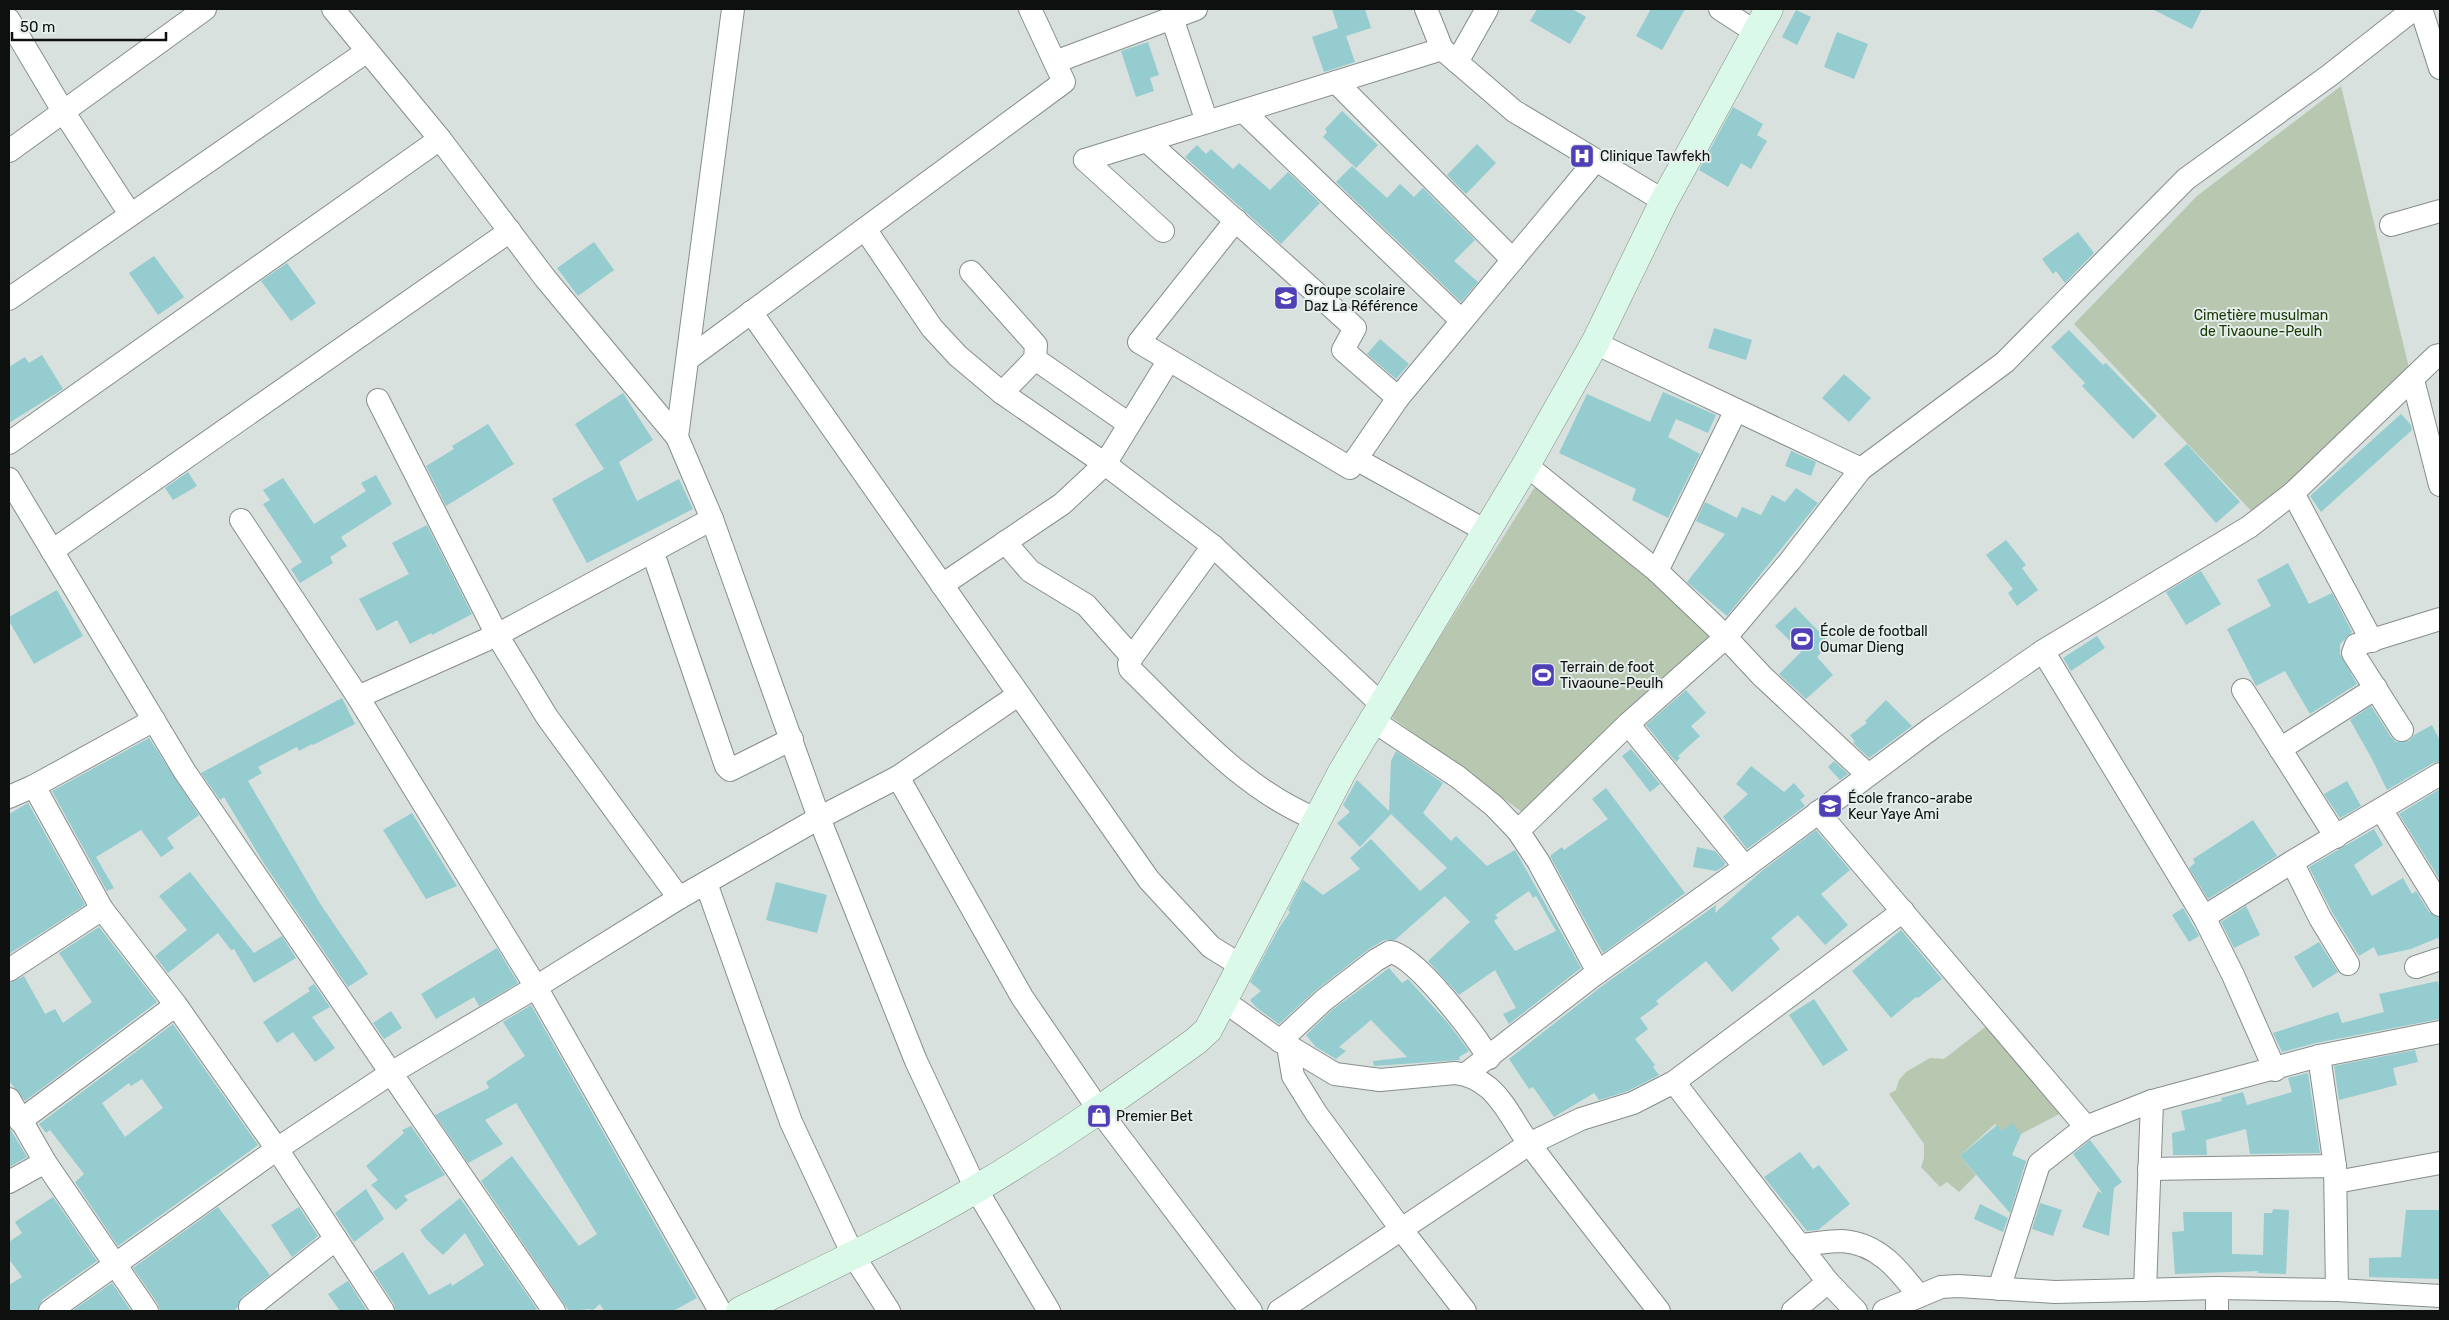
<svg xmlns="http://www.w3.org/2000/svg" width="2449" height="1320" viewBox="0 0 2449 1320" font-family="Rubik,sans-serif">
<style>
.green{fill:#b7c7b0}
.building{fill:#94cccf;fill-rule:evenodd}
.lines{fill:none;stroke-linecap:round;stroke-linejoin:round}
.street-casing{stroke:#868e8c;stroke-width:24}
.secondary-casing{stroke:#868e8c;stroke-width:29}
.street{stroke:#fff;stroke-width:22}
.secondary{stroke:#daf9e8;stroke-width:28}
.labels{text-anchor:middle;stroke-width:4;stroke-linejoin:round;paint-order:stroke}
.poi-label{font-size:14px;fill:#0e1010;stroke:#e5eeeb;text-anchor:start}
.park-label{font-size:14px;fill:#163803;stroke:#e5eeeb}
</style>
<rect width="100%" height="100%" fill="#d8e1de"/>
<g class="green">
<polygon points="2341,86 2410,372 2257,517 2074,324 2197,196"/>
<polygon points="1538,482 1715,633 1522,812 1390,716"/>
<polygon points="1989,1024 2063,1112 2021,1134 2012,1124 2002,1131 1995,1124 1960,1156 1976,1175 1959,1192 1947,1182 1940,1187 1921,1167 1924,1158 1924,1144 1889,1094 1896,1090 1899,1080 1906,1072 1930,1058 1944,1059"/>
</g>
<g class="building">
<polygon points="1332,9 1365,9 1371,28 1346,36 1355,62 1324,72 1312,37 1338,28"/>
<polygon points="1537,9 1572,9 1586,17 1570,44 1530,21"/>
<polygon points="1651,9 1685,9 1662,50 1636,36"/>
<polygon points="2152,9 2202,9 2192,29"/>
<polygon points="1796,10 1811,17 1797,45 1782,37"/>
<polygon points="1837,32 1868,44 1854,79 1824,67"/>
<polygon points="1148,42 1159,75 1150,78 1154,91 1136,97 1121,51"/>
<polygon points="1733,107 1763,124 1757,135 1767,141 1751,169 1741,163 1728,187 1699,170"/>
<polygon points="1342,111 1378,145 1356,168 1323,137 1327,132 1325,129"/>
<polygon points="1477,144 1496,163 1466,194 1447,175"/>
<polygon points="1197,145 1206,154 1211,149 1233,169 1239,163 1270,190 1288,172 1320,203 1281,244 1185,157"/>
<polygon points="1352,166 1387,198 1400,184 1414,197 1423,188 1475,240 1454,261 1478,282 1461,302 1336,182"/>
<polygon points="2078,232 2094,253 2065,283 2056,271 2053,274 2042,259"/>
<polygon points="594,242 614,270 578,296 557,268"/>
<polygon points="154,256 184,297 158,315 129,273"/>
<polygon points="287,263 316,303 291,321 261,281"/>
<polygon points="1714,328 1752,340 1746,360 1708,348"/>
<polygon points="2069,330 2103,365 2106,363 2157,416 2133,439 2082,386 2085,383 2051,347"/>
<polygon points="1380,339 1409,364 1396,379 1367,354"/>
<polygon points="42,355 63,389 9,423 9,367 25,357 29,363"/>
<polygon points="1844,374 1871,398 1849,422 1822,398"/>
<polygon points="1663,392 1716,415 1708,433 1676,419 1668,437 1700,454 1668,518 1632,500 1636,489 1559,453 1587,394 1650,422"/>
<polygon points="623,393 653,440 619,462 637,501 679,479 693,509 587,563 552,499 604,469 575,424"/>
<polygon points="2401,414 2411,425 2412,430 2321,512 2310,496"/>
<polygon points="488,424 514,464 446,506 426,466 454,449 452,446"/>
<polygon points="2187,444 2240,502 2216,523 2164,464"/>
<polygon points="1791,451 1816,462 1811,476 1785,466"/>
<polygon points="188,472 197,486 173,500 165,488"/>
<polygon points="376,475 392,504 341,537 347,546 330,557 333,563 300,583 291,569 302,562 263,504 270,500 263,490 283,478 314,524 366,491 361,483"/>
<polygon points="1796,488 1818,503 1727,616 1687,582 1725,534 1696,521 1705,502 1737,518 1742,507 1761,515 1772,495 1785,502"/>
<polygon points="427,525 472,614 432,635 431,633 410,644 397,620 377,631 359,599 409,574 392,543"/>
<polygon points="2006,540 2026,565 2022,568 2038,590 2017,606 2008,593 2013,589 1986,555"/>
<polygon points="2288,563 2309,604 2332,593 2352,632 2340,644 2340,654 2357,684 2310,714 2285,671 2256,686 2227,629 2271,606 2257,580"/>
<polygon points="2201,571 2221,604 2186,625 2166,592"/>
<polygon points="57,590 83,636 34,664 9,621 9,617"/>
<polygon points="1795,607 1830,643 1817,657 1833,675 1806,699 1779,674 1801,652 1775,626"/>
<polygon points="2097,636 2105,648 2071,671 2063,658"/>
<polygon points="1686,690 1706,713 1691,726 1700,736 1678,756 1680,758 1676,762 1646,725"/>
<polygon points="342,698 355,724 313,745 312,744 299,751 297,747 258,767 262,773 248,781 321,905 368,974 348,987 263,862 224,797 220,800 201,773"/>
<polygon points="1886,700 1912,726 1869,758 1853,743 1855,742 1850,735 1867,723 1865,721"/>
<polygon points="2371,706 2391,737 2396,742 2409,741 2414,735 2432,725 2440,741 2440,761 2433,763 2387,790 2372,759 2350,720"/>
<polygon points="149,738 199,815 167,838 174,848 161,857 141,830 96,857 114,888 107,891 52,791"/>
<polygon points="1631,749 1660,784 1650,792 1622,756"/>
<path d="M 1396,751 L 1443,783 L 1423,813 L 1451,841 L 1456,836 L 1487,866 L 1515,850 L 1581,968 L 1509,1024 L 1503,1014 L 1516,1008 L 1495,970 L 1459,995 L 1428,961 L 1470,922 L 1445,896 L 1395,940 L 1384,940 L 1369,949 L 1316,990 L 1279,1024 L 1257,1008 L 1250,1000 L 1261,991 L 1250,982 L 1279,928 L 1290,912 L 1288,910 L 1303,880 L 1323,895 L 1360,869 L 1350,858 L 1371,839 L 1420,891 L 1447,868 L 1391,814 L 1360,847 L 1337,823 L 1350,812 L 1343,805 L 1357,780 L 1389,811 L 1391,761 ZM 1529,891 L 1533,898 L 1536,896 L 1556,931 L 1515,951 L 1494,921 L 1498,918 L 1495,915 Z"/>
<polygon points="1834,761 1848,774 1840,780 1828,767"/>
<polygon points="1751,766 1784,792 1794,783 1805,796 1800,800 1805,806 1747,849 1723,817 1748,794 1736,784"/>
<polygon points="2347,781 2361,806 2340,818 2324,794"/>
<polygon points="1606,788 1685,893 1603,953 1550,856 1562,847 1564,850 1608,819 1592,799"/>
<polygon points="2440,789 2440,880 2399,814"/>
<polygon points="28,803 85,905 9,954 9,814"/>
<polygon points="412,813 457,886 426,899 383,830"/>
<polygon points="2253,820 2277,856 2208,899 2189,868 2195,863 2193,859"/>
<polygon points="2374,829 2383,845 2354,865 2372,896 2403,878 2412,894 2416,891 2429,912 2440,918 2440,937 2411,949 2378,956 2374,947 2359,956 2332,912 2309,867"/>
<polygon points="1816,830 1850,870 1821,894 1848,925 1825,945 1798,915 1771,938 1780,949 1732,992 1706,961 1656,1001 1659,1004 1640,1018 1648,1029 1635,1039 1655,1065 1653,1067 1659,1075 1628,1091 1599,1100 1594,1093 1554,1117 1533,1087 1529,1089 1509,1059 1602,986 1716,905 1715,913 1763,870"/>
<polygon points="1697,847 1715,851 1725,863 1724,866 1716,871 1693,867"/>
<polygon points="190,872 254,953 282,936 296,958 254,983 234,949 231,950 218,933 168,973 155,956 187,930 159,896"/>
<polygon points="776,882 827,895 817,933 766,920"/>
<polygon points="2246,906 2260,935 2234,948 2221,922"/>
<polygon points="2183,908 2199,936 2189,942 2172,915"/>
<polygon points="99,927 157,1002 25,1101 9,1081 9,983 24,976 45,1014 55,1009 63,1023 92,1002 59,953"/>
<polygon points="1901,930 1942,979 1918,998 1916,997 1891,1018 1852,971"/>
<polygon points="2319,942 2338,972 2313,988 2294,957"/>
<polygon points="497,948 518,983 479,1006 474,997 436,1019 421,994"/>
<polygon points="1389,968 1402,983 1408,979 1448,1023 1469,1051 1459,1057 1460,1060 1374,1066 1373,1061 1407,1057 1371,1020 1339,1047 1346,1051 1336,1059 1316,1047 1306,1035 1332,1010"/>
<polygon points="2438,981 2440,992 2440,1019 2316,1043 2282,1052 2273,1033 2338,1012 2342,1023 2384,1012 2379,994"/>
<polygon points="314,984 330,1007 312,1017 335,1048 315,1062 293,1032 277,1043 263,1022 310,991 308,988"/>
<polygon points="1814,999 1848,1050 1823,1066 1789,1015"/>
<polygon points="531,1005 697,1298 673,1311 604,1311 600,1304 592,1311 590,1309 569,1311 481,1181 512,1156 579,1246 597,1234 516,1103 485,1120 503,1144 468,1163 435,1115 489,1088 486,1082 525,1056 503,1022"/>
<polygon points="391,1011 402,1028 384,1039 373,1023"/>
<path d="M 173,1024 L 258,1145 L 118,1246 L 75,1182 L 84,1174 L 50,1130 L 46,1133 L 39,1124 ZM 142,1079 L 163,1108 L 125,1137 L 102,1103 L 129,1083 L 131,1086 Z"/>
<polygon points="2415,1050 2418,1062 2393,1068 2397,1085 2339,1100 2334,1066"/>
<polygon points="2308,1073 2320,1153 2250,1154 2246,1129 2206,1140 2207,1155 2173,1155 2172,1133 2185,1130 2181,1111 2222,1101 2221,1098 2243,1092 2247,1105 2292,1092 2288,1078"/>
<polygon points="2012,1123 2021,1134 2012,1155 2026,1161 2010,1213 1960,1156 1997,1125 2002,1131"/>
<polygon points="411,1126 445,1175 404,1196 408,1200 396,1210 371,1185 378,1180 366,1166 404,1133 402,1130"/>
<polygon points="9,1127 27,1157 9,1167"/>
<polygon points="2090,1140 2122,1182 2114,1188 2109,1236 2082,1227 2098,1191 2103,1194 2073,1154"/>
<polygon points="1800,1152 1813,1169 1819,1165 1850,1204 1818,1230 1807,1231 1764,1177"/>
<polygon points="366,1189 384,1219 354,1242 335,1213"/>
<polygon points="53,1197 97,1261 42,1300 37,1311 9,1311 9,1285 22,1277 9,1259 9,1242 22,1233 15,1222"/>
<polygon points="460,1198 537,1309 533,1311 396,1311 394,1304 373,1272 403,1252 429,1295 451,1283 452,1286 484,1265 465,1233 443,1255 426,1239 420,1230"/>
<polygon points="2040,1203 2062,1210 2053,1236 2032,1229"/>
<polygon points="1980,1204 2008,1218 2003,1232 1974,1219"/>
<polygon points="218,1207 270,1275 242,1297 237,1308 233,1311 160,1311 158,1304 133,1268"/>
<polygon points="299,1207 318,1236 292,1257 271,1225"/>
<polygon points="2273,1209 2289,1210 2286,1274 2258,1273 2258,1271 2175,1274 2172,1232 2184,1231 2183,1212 2232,1212 2232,1254 2263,1255 2264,1213 2272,1213"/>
<polygon points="2406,1210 2440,1210 2440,1279 2369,1277 2369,1258 2401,1257"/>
<polygon points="348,1281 367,1311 340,1311 328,1294"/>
<polygon points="112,1283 131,1311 72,1311"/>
</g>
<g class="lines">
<defs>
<g id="street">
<polyline points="333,9 440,139 545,278 677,437"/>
<polyline points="733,9 677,437 712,519 819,818 916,1061 976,1189 1049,1311"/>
<polyline points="1426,9 1442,49 1514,111 1664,201"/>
<polyline points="1720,9 1757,33"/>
<polyline points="2421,9 2440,68"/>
<polyline points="1172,18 1207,122"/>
<polyline points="9,20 63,111 130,214"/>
<polyline points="1055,62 1196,9"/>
<polyline points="1457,62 1487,9"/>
<polyline points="1336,82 1513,260"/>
<polyline points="1243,111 1462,321"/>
<polyline points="1147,141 1355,328 1343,350 1398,398"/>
<polyline points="9,151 205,9"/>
<polyline points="1085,160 1442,49"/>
<polyline points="1085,160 1163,231"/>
<polyline points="1236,220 1139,342 1350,468 1398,398 1595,161"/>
<polyline points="2391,225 2440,211"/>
<polyline points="865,229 932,328 958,356 1002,393 1105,464 1213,546 1382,705"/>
<polyline points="971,272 1036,345 1035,359 1002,393"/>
<polyline points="9,299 366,52"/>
<polyline points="751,312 1149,880 1211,947 1242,966"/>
<polyline points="1595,343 1861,469"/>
<polyline points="688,359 1064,82 1030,9"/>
<polyline points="1035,359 1129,424"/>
<polyline points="2413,380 2440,485"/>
<polyline points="378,400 497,635 547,717 679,898"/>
<polyline points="9,443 440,139"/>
<polyline points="1356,459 1486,531"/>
<polyline points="1526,465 1657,571 1719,630 1762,676 1867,774"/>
<polyline points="9,479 185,772 554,1311"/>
<polyline points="2293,493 2372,641"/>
<polyline points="241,520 358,697 536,987 720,1311"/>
<polyline points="1005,542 1030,571 1086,605 1132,657"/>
<path d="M 1213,546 L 1132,657 L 1129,664 L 1130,669 C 1187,724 1242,789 1316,819"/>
<polyline points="52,551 510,231"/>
<polyline points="653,553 726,766 730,770 792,739"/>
<polyline points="1657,571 1736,410"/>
<polyline points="942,585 1062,504 1105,464 1169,360"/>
<polyline points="2043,651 2204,917 2233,975 2275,1070"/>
<polyline points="2243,690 2336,837"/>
<polyline points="358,697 497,635 712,519"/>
<polyline points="1372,720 1458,777 1494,806 1518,831 1538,861 1598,972"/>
<polyline points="1628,724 1745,867"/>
<polyline points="2402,730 2353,653 2356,645 2440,619"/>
<polyline points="2280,749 2376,688"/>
<polyline points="898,777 1022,997 1099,1110 1251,1311"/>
<polyline points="34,786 102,909 176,1005 277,1149 383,1311"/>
<polyline points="9,797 34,786 154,720"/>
<polyline points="2382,811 2440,905"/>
<polyline points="1818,812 2086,1127"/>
<polyline points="1518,831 1628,724 1726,637 1790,561 1861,469 2005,362 2186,179 2330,75 2414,9"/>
<polyline points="2292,862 2320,918 2348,964"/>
<polyline points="706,883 791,1122 853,1255 889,1311"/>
<polyline points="2204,917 2292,862 2440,774"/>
<polyline points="2416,967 2440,959"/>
<polyline points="9,970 102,909"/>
<path d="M 1224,1001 L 1280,1041 L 1335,1074 L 1380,1080 L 1455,1073 C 1468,1074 1478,1079 1489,1088 C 1507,1104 1516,1127 1531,1146 C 1573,1202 1616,1256 1659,1311"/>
<path d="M 1280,1041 L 1324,1000 L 1376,960 L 1390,952 C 1416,955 1474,1034 1489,1058"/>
<polyline points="1288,1046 1293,1076 1316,1113 1401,1229 1465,1311"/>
<polyline points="2319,1056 2335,1166 2337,1290"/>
<polyline points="1466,1074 1594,975 1745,867 1932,728 2043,651 2249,527 2293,493 2436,356 2440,355"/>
<polyline points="1674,1082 1828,1282 1856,1311"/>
<polyline points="9,1099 45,1162 147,1311"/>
<polyline points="20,1121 176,1005"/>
<polyline points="2149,1169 2335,1166"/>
<polyline points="9,1182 45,1162"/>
<polyline points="2336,1182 2440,1163"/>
<path d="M 1799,1245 C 1813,1244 1828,1241 1842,1241 C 1878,1243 1899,1270 1919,1296"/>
<polyline points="2217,1288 2217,1311"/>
<polyline points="1999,1289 2039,1164 2086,1127 2152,1101 2319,1056 2440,1032"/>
<polyline points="2145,1290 2152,1101"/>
<polyline points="250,1307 336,1239"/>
<polyline points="50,1311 277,1149 391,1073 536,987 679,898 819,818 898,777 1018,695"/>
<polyline points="1279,1311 1529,1144 1581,1119 1633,1103 1674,1082 1903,911"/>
<polyline points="1793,1311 1828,1282"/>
<polyline points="1884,1311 1941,1287 1958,1286 2055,1292 2217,1288 2337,1290 2440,1296"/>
</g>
<path id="secondary" d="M 740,1311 C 819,1272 900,1234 976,1189 C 1052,1144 1124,1093 1196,1041 L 1208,1030 L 1342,772 L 1526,465 L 1595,343 L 1664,201 L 1769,9"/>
</defs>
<use href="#street" class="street-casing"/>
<use href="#secondary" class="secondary-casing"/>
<use href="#street" class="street"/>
<use href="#secondary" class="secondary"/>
</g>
<defs>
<symbol id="hospital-square" viewBox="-11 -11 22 22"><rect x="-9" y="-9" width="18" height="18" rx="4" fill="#4f40b7" stroke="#e5eeeb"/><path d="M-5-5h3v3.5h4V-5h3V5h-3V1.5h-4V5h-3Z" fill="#fff"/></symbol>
<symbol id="school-square" viewBox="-11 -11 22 22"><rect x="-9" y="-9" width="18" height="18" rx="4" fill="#4f40b7" stroke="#e5eeeb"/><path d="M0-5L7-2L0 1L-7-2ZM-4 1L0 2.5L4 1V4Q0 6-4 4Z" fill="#fff"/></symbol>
<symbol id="stadium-square" viewBox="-11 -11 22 22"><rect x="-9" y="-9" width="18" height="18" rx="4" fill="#4f40b7" stroke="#e5eeeb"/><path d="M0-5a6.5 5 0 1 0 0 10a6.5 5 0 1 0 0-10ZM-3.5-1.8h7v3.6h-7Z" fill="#fff"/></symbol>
<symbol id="shop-square" viewBox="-11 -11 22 22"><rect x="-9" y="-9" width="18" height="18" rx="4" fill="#4f40b7" stroke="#e5eeeb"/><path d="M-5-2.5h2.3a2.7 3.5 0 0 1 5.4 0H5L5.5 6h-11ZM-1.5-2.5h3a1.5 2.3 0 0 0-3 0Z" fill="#fff"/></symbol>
</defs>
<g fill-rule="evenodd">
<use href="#hospital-square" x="1568" y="142" width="28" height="28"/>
<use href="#school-square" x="1272" y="284" width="28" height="28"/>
<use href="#stadium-square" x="1788" y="625" width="28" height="28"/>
<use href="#stadium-square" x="1529" y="661" width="28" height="28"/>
<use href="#school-square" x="1816" y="792" width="28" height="28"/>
<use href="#shop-square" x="1085" y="1102" width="28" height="28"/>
</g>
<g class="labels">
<g class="poi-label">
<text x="1600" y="161">Clinique Tawfekh</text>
<text x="1304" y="295">Groupe scolaire<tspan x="1304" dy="16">Daz La Référence</tspan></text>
<text x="1820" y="636">École de football<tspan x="1820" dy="16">Oumar Dieng</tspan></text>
<text x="1560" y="672">Terrain de foot<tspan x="1560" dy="16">Tivaoune-Peulh</tspan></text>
<text x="1848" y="803">École franco-arabe<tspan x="1848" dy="16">Keur Yaye Ami</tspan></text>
<text x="1116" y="1121">Premier Bet</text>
</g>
<g class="park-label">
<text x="2261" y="320">Cimetière musulman<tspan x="2261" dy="16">de Tivaoune-Peulh</tspan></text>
</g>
</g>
<rect width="2449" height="1320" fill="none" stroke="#0e1010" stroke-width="20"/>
<path d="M12 32v8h154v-8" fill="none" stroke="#0e1010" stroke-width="2.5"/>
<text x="20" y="32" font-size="15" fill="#0e1010" stroke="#e5eeeb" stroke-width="4" paint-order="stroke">50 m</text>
</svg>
